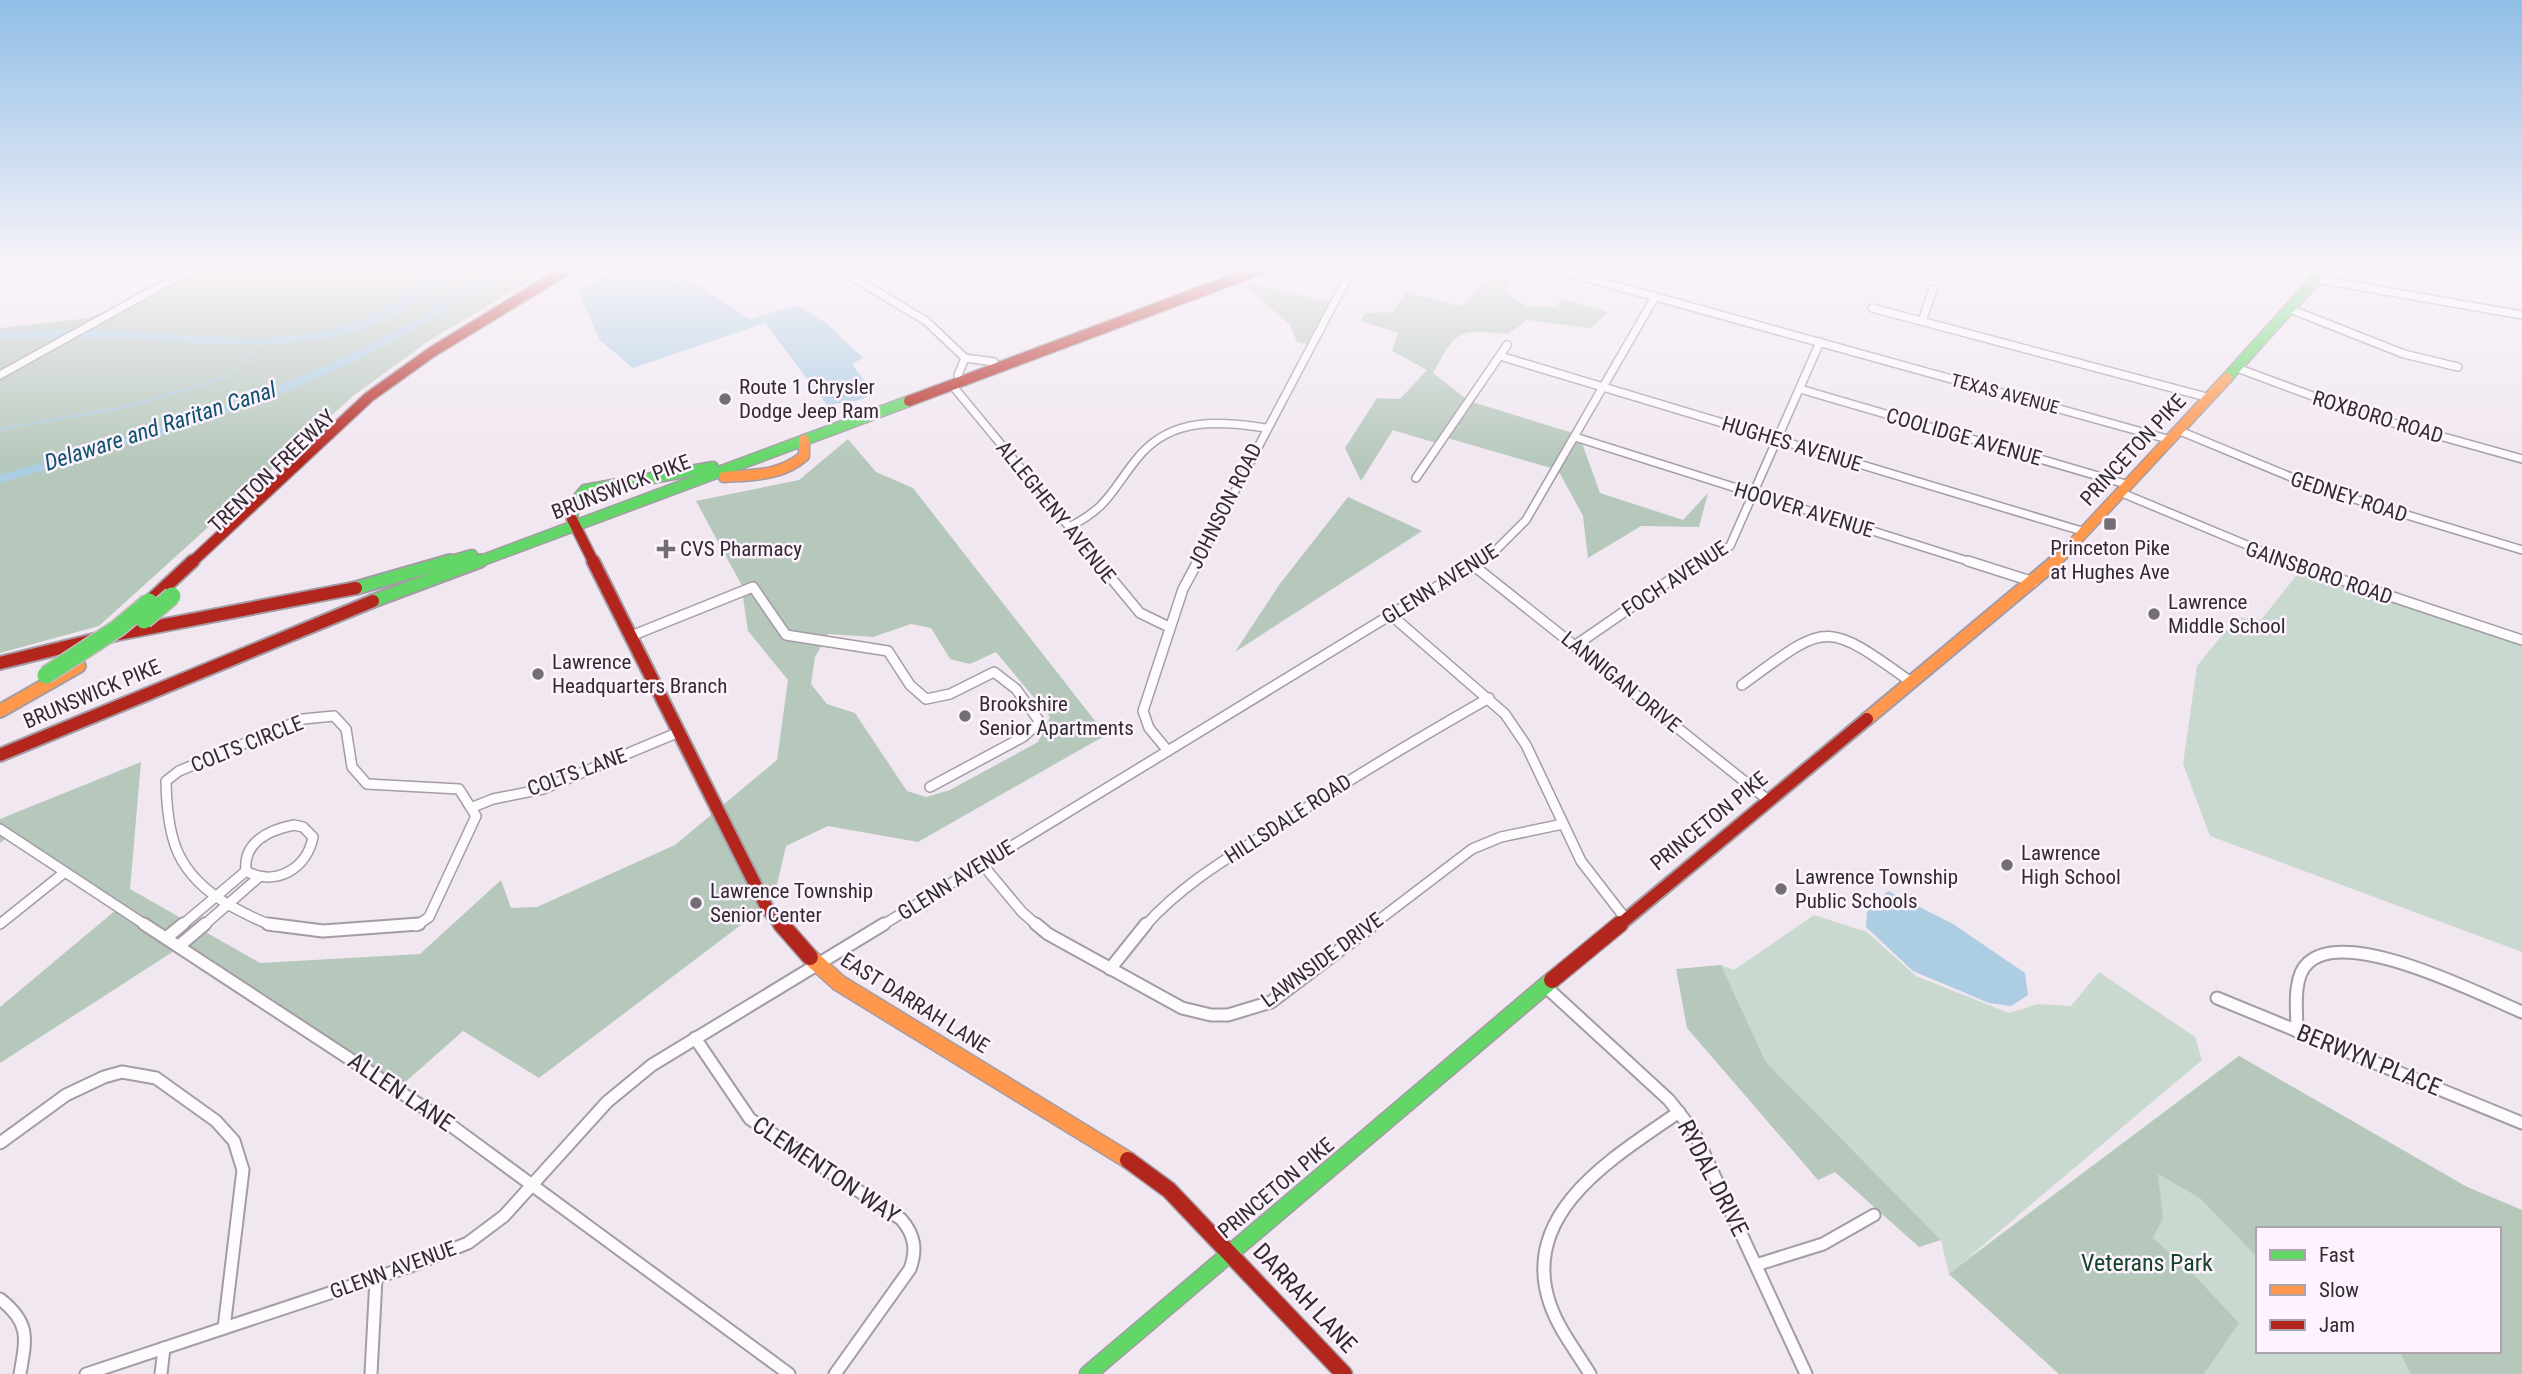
<svg xmlns="http://www.w3.org/2000/svg" width="2522" height="1374" viewBox="0 0 2522 1374" font-family="'Roboto Condensed',sans-serif">
<style>
.green{fill:#cad9cf;fill-rule:evenodd}
.forest{fill:#b6c8bc;fill-rule:evenodd}
.water{fill:#accde2}
.lines{fill:none;stroke-linecap:round;stroke-linejoin:round}
.stream{stroke:#accde2;stroke-width:2}
.canal{stroke:#accde2;stroke-width:8}
.river{fill:#accde2;fill-rule:evenodd}
.street-far2-casing{stroke:#a39ca4;stroke-width:10}
.street-far1-casing{stroke:#a39ca4;stroke-width:12}
.street-casing{stroke:#a39ca4;stroke-width:15}
.fast-far2-casing{stroke:#a39ca4;stroke-width:13}
.fast-far1-casing{stroke:#a39ca4;stroke-width:16}
.fast-casing{stroke:#a39ca4;stroke-width:19}
.slow-far2-casing{stroke:#a39ca4;stroke-width:13}
.slow-far1-casing{stroke:#a39ca4;stroke-width:16}
.slow-casing{stroke:#a39ca4;stroke-width:19}
.jam-far2-casing{stroke:#a39ca4;stroke-width:13}
.jam-far1-casing{stroke:#a39ca4;stroke-width:16}
.jam-casing{stroke:#a39ca4;stroke-width:19}
.street-far2{stroke:#fdfbfd;stroke-width:7}
.street-far1{stroke:#fdfbfd;stroke-width:9}
.street{stroke:#fdfbfd;stroke-width:11}
.fast-far2{stroke:#63d668;stroke-width:10}
.fast-far1{stroke:#63d668;stroke-width:12}
.fast{stroke:#63d668;stroke-width:16}
.slow-far2{stroke:#ff974d;stroke-width:10}
.slow-far1{stroke:#ff974d;stroke-width:12}
.slow{stroke:#ff974d;stroke-width:16}
.jam-far2{stroke:#b3261e;stroke-width:10}
.jam-far1{stroke:#b3261e;stroke-width:12}
.jam{stroke:#b3261e;stroke-width:16}
.fast-bridge-casing{stroke:#c5b9bd;stroke-width:20;stroke-linecap:butt}
.fast-bridge{stroke:#63d668;stroke-width:17}
.poi-dot{fill:#756d75;stroke:#fdf3fe;stroke-width:2.5}
.labels{text-anchor:middle;stroke-width:5;stroke-linejoin:round;paint-order:stroke}
.far-street-label{font-size:18px;fill:#322b32;stroke:#fdf3fe}
.poi-label{font-size:21px;fill:#322b32;stroke:#fdf3fe;text-anchor:start}
.street-label{font-size:21px;fill:#322b32;stroke:#fdf3fe}
.water-label{font-size:23px;font-style:italic;fill:#0f536c;stroke:#fdf3fe}
.near-street-label{font-size:24px;fill:#322b32;stroke:#fdf3fe}
.near-park-label{font-size:24px;fill:#134527;stroke:#fdf3fe}
</style>
<rect width="100%" height="100%" fill="#f1e7f1"/>
<g class="green">
<polygon points="2303,567 2522,637 2522,952 2210,836 2183,764 2197,666 2237,617 2261,620"/>
<path d="M 1814,915 L 1867,932 L 1916,976 L 2009,1013 L 2038,1004 L 2071,1006 L 2099,972 L 2195,1037 L 2202,1060 L 1962,1263 L 2239,1056 L 2467,1187 L 2522,1210 L 2522,1374 L 2059,1374 L 1949,1274 L 1941,1240 L 1766,1062 L 1721,965 L 1734,970 ZM 2258,1229 L 2499,1229 L 2499,1351 L 2258,1351 Z"/>
</g>
<g class="forest">
<polygon points="200,269 320,269 335,272 336,269 549,269 430,340 353,396 99,626 0,653 0,328 89,318"/>
<path d="M 1496,269 L 1523,269 L 1503,291 L 1528,307 L 1558,307 L 1560,298 L 1608,312 L 1591,328 L 1527,320 L 1508,334 C 1459,329 1457,328 1433,373 L 1469,401 L 1579,435 L 1600,493 L 1683,520 L 1708,493 L 1699,527 L 1641,526 L 1588,558 L 1583,516 L 1558,470 L 1444,437 L 1439,444 L 1393,430 L 1361,481 L 1345,448 L 1377,398 L 1400,399 L 1427,370 L 1392,351 L 1398,333 L 1361,321 L 1365,313 L 1393,312 L 1406,292 L 1461,306 Z"/>
<polygon points="1252,284 1329,302 1307,344 1297,342 1290,325 1246,287"/>
<path d="M 848,439 L 876,472 L 913,488 L 1106,735 L 918,842 L 828,826 L 786,846 L 775,893 L 746,921 L 539,1078 L 463,1031 L 402,1085 L 185,944 L 0,1063 L 0,1007 L 123,904 L 13,833 L 0,843 L 0,819 L 141,762 L 130,889 L 260,963 L 420,954 L 501,880 L 511,908 L 537,907 L 675,845 L 777,760 L 788,680 L 748,631 L 741,584 L 696,501 L 799,480 ZM 911,624 L 931,628 L 950,659 L 970,664 L 996,652 L 1050,717 L 1038,742 L 950,790 L 926,797 L 907,791 L 855,713 L 827,704 L 811,684 L 815,657 L 828,634 L 873,637 Z"/>
<polygon points="1348,497 1422,531 1235,652 1279,585"/>
<polygon points="1721,965 1766,1062 1941,1240 1919,1247 1835,1172 1818,1180 1687,1028 1676,969"/>
<polygon points="2239,1056 2467,1187 2522,1210 2522,1374 2411,1374 2399,1351 2499,1351 2499,1229 2258,1229 2258,1258 2200,1198 2158,1174 2163,1218 2153,1238 2195,1276 2239,1323 2204,1374 2059,1374 1949,1274"/>
</g>
<g class="water">
<polygon points="616,269 651,269 674,282 687,278 750,319 797,305 826,323 863,358 852,364 874,394 856,401 827,405 765,323 633,368 600,340 578,291"/>
<polygon points="1888,891 1953,924 2025,973 2028,995 2011,1006 1989,1003 1913,971 1866,927 1867,912"/>
</g>
<g class="lines">
<polyline class="stream" points="0,429 126,407 226,377 261,344"/>
<path class="canal" d="M 0,479 C 120,443 243,411 356,356 C 407,331 455,301 502,269"/>
<path class="river" d="M 440,269 L 454,269 C 368,368 228,343 112,338 C 75,337 37,338 0,340 L 0,332 C 37,330 74,328 112,330 C 197,334 288,351 370,317 C 396,306 418,288 440,269 Z"/>
<defs>
<g id="street-far2">
<polyline points="839,269 926,321 965,358 994,362"/>
<polyline points="1555,269 2171,440"/>
<polyline points="2512,269 2522,271"/>
<polyline points="2317,279 2522,315"/>
<polyline points="1872,308 2210,398"/>
<polyline points="2290,309 2404,354 2458,367"/>
<polyline points="1922,321 1933,289"/>
<polyline points="1500,356 2085,532"/>
<polyline points="2237,368 2361,414 2522,459"/>
<polyline points="0,375 191,269"/>
<polyline points="958,375 965,358"/>
<polyline points="952,385 1099,563"/>
<polyline points="1800,389 2129,485"/>
<polyline points="2180,431 2315,487 2522,550"/>
<polyline points="1575,437 1974,563"/>
<polyline points="1416,478 1507,345"/>
<polyline points="2122,493 2290,563"/>
<path d="M 1069,527 C 1111,506 1112,488 1140,455 C 1173,417 1220,421 1266,428"/>
<polyline points="1197,563 1352,269"/>
<polyline points="1477,563 1493,553 1526,520 1655,297"/>
<polyline points="1702,563 1730,546 1820,342"/>
</g>
<g id="street-far1">
<polyline points="1097,561 1140,613 1169,627"/>
<polyline points="1968,561 2034,582"/>
<polyline points="2285,561 2522,640"/>
<polyline points="1473,565 1768,800"/>
<polyline points="1391,615 1505,714 1526,745 1581,861 1625,918"/>
<polyline points="631,636 753,587 786,635 888,651 910,685 926,699 950,694 994,672 1016,689 1040,722 1023,737 930,787"/>
<polyline points="1576,645 1679,574 1706,561"/>
<path d="M 1742,685 C 1826,624 1823,618 1911,682"/>
<polyline points="1168,751 1149,728 1143,711 1183,589 1198,561"/>
<polyline points="473,807 493,799 543,789 679,732"/>
<path d="M 294,825 L 303,827 L 313,837 C 307,869 275,887 246,871 C 243,842 269,830 294,825 Z"/>
<polyline points="0,829 147,926"/>
<polyline points="982,864 1022,912 1038,926"/>
<polyline points="0,924 65,872"/>
<polyline points="181,926 246,871"/>
<polyline points="203,926 259,877"/>
<path d="M 274,926 C 258,921 244,913 229,905 C 177,874 167,840 166,781 L 179,771 L 303,719 L 334,716 L 346,729 L 352,767 L 367,784 L 459,789 L 476,816 L 429,917 L 416,926"/>
<polyline points="881,926 1479,561"/>
<path d="M 1145,926 C 1182,884 1231,856 1278,826 C 1347,781 1417,739 1489,698"/>
<polyline points="1371,926 1472,849 1501,837 1563,824"/>
</g>
<g id="street">
<polyline points="144,924 449,1124 789,1374"/>
<polyline points="268,924 323,931 419,924"/>
<polyline points="1036,924 1048,934 1182,1008 1211,1015 1228,1015 1271,1002 1374,924"/>
<polyline points="166,938 183,924"/>
<polyline points="179,946 205,924"/>
<polyline points="1110,969 1146,924"/>
<polyline points="1545,986 1669,1100 1694,1132 1806,1374"/>
<polyline points="2217,998 2522,1123"/>
<path d="M 2297,1031 C 2297,1012 2292,977 2308,963 C 2347,926 2479,994 2522,1012"/>
<path d="M 695,1038 L 750,1119 L 901,1219 C 915,1235 917,1250 910,1269 L 835,1374"/>
<polyline points="0,1143 66,1095 104,1077 122,1072 156,1078 216,1121 234,1141 243,1170 224,1328"/>
<polyline points="1756,1265 1823,1244 1874,1215"/>
<path d="M 0,1299 C 31,1323 26,1339 20,1374"/>
<polyline points="86,1374 411,1266 468,1243 504,1216 607,1102 652,1065 884,924"/>
<polyline points="161,1374 164,1348"/>
<polyline points="371,1374 376,1278"/>
<path d="M 1590,1374 C 1576,1351 1559,1330 1550,1304 C 1518,1212 1616,1156 1679,1112"/>
</g>
<g id="fast-far2">
<polyline points="2227,378 2325,269"/>
<polyline points="572,519 574,503 585,490 713,467"/>
<polyline points="444,563 472,555"/>
<polyline points="475,563 909,401"/>
</g>
<g id="fast-far1">
<polyline points="356,588 450,561"/>
<polyline points="373,601 480,561"/>
</g>
<polyline id="fast" points="1088,1374 1552,980"/>
<g id="slow-far2">
<path d="M 724,477 C 753,475 781,476 804,456 L 804,440"/>
<polyline points="2055,563 2227,378"/>
</g>
<g id="slow-far1">
<polyline points="0,711 79,666"/>
<polyline points="1867,719 2056,561"/>
</g>
<polyline id="slow" points="810,957 839,983 1128,1160"/>
<g id="jam-far2">
<polyline points="909,401 1261,269"/>
<polyline points="572,519 594,563"/>
<polyline points="191,563 369,397 432,352 568,269"/>
</g>
<g id="jam-far1">
<polyline points="593,561 767,908 782,926"/>
<polyline points="149,602 193,561"/>
<polyline points="0,663 118,634 356,588"/>
<polyline points="0,755 373,601"/>
<polyline points="1618,926 1867,719"/>
</g>
<g id="jam">
<polyline points="781,924 810,957"/>
<polyline points="1552,980 1620,924"/>
<polyline points="1128,1160 1169,1190 1344,1374"/>
</g>
</defs>
<use href="#street-far2" class="street-far2-casing"/>
<use href="#street-far1" class="street-far1-casing"/>
<use href="#street" class="street-casing"/>
<use href="#fast-far2" class="fast-far2-casing"/>
<use href="#fast-far1" class="fast-far1-casing"/>
<use href="#fast" class="fast-casing"/>
<use href="#slow-far2" class="slow-far2-casing"/>
<use href="#slow-far1" class="slow-far1-casing"/>
<use href="#slow" class="slow-casing"/>
<use href="#jam-far2" class="jam-far2-casing"/>
<use href="#jam-far1" class="jam-far1-casing"/>
<use href="#jam" class="jam-casing"/>
<use href="#street-far2" class="street-far2"/>
<use href="#street-far1" class="street-far1"/>
<use href="#street" class="street"/>
<use href="#fast-far2" class="fast-far2"/>
<use href="#fast-far1" class="fast-far1"/>
<use href="#fast" class="fast"/>
<use href="#slow-far2" class="slow-far2"/>
<use href="#slow-far1" class="slow-far1"/>
<use href="#slow" class="slow"/>
<use href="#jam-far2" class="jam-far2"/>
<use href="#jam-far1" class="jam-far1"/>
<use href="#jam" class="jam"/>
<defs>
<g id="fast-bridge">
<polyline points="144,620 172,596"/>
<polyline points="46,675 118,628 149,602"/>
</g>
</defs>
<use href="#fast-bridge" class="fast-bridge-casing"/>
<use href="#fast-bridge" class="fast-bridge"/>
</g>
<linearGradient id="sky" x2="0" y2="1"><stop stop-color="#90bee6"/><stop offset="0.58" stop-color="#f9f4f9"/><stop offset="1" stop-color="#f9f4f9" stop-opacity="0"/></linearGradient>
<rect width="2522" height="462" fill="url(#sky)"/>
<g class="poi-dot">
<circle cx="725" cy="399" r="7"/>
<rect x="2103" y="517" width="14" height="14" rx="3.5"/>
<path d="M662.5 538.5h7v7h7v7h-7v7h-7v-7h-7v-7h7z"/>
<circle cx="2154" cy="614" r="7"/>
<circle cx="538" cy="674" r="7"/>
<circle cx="965" cy="716" r="7"/>
<circle cx="2007" cy="865" r="7"/>
<circle cx="1781" cy="889" r="7"/>
<circle cx="696" cy="903" r="7"/>
</g>
<g class="labels">
<g class="far-street-label">
<text transform="translate(2005 394) rotate(15)" y="6">TEXAS AVENUE</text>
</g>
<g class="poi-label">
<text x="739" y="394">Route 1 Chrysler<tspan x="739" dy="24">Dodge Jeep Ram</tspan></text>
<text x="2110" y="555" text-anchor="middle">Princeton Pike<tspan x="2110" dy="24">at Hughes Ave</tspan></text>
<text x="680" y="556">CVS Pharmacy</text>
<text x="2168" y="609">Lawrence<tspan x="2168" dy="24">Middle School</tspan></text>
<text x="552" y="669">Lawrence<tspan x="552" dy="24">Headquarters Branch</tspan></text>
<text x="979" y="711">Brookshire<tspan x="979" dy="24">Senior Apartments</tspan></text>
<text x="2021" y="860">Lawrence<tspan x="2021" dy="24">High School</tspan></text>
<text x="1795" y="884">Lawrence Township<tspan x="1795" dy="24">Public Schools</tspan></text>
<text x="710" y="898">Lawrence Township<tspan x="710" dy="24">Senior Center</tspan></text>
</g>
<g class="street-label">
<text transform="translate(2378 417) rotate(17)" y="7">ROXBORO ROAD</text>
<text transform="translate(1964 437) rotate(16)" y="7">COOLIDGE AVENUE</text>
<text transform="translate(1792 444) rotate(17)" y="7">HUGHES AVENUE</text>
<text transform="translate(2133 450) rotate(-47)" y="7">PRINCETON PIKE</text>
<text transform="translate(272 471) rotate(-44)" y="7">TRENTON FREEWAY</text>
<text transform="translate(621 487) rotate(-21)" y="7">BRUNSWICK PIKE</text>
<text transform="translate(2349 497) rotate(18)" y="7">GEDNEY ROAD</text>
<text transform="translate(1225 506) rotate(-63)" y="7">JOHNSON ROAD</text>
<text transform="translate(1804 510) rotate(17)" y="7">HOOVER AVENUE</text>
<text transform="translate(1056 512) rotate(51)" y="7">ALLEGHENY AVENUE</text>
<text transform="translate(2319 573) rotate(19)" y="7">GAINSBORO ROAD</text>
<text transform="translate(1675 579) rotate(-33)" y="7">FOCH AVENUE</text>
<text transform="translate(1440 584) rotate(-32)" y="7">GLENN AVENUE</text>
<text transform="translate(1621 682) rotate(39)" y="7">LANNIGAN DRIVE</text>
<text transform="translate(92 694) rotate(-23)" y="7">BRUNSWICK PIKE</text>
<text transform="translate(247 744) rotate(-22)" y="7">COLTS CIRCLE</text>
<text transform="translate(577 772) rotate(-20)" y="7">COLTS LANE</text>
<text transform="translate(1288 819) rotate(-33)" y="7">HILLSDALE ROAD</text>
<text transform="translate(1709 821) rotate(-39)" y="7">PRINCETON PIKE</text>
<text transform="translate(956 880) rotate(-32)" y="7">GLENN AVENUE</text>
<text transform="translate(1322 960) rotate(-36)" y="7">LAWNSIDE DRIVE</text>
<text transform="translate(915 1003) rotate(32)" y="7">EAST DARRAH LANE</text>
<text transform="translate(1276 1188) rotate(-40)" y="7">PRINCETON PIKE</text>
<text transform="translate(393 1270) rotate(-20)" y="7">GLENN AVENUE</text>
</g>
<g class="water-label">
<text transform="translate(160 426) rotate(-18)" y="8">Delaware and Raritan Canal</text>
</g>
<g class="near-street-label">
<text transform="translate(2369 1060) rotate(22)" y="8">BERWYN PLACE</text>
<text transform="translate(401 1092) rotate(34)" y="8">ALLEN LANE</text>
<text transform="translate(826 1170) rotate(34)" y="8">CLEMENTON WAY</text>
<text transform="translate(1713 1178) rotate(63)" y="8">RYDAL DRIVE</text>
<text transform="translate(1305 1298) rotate(47)" y="8">DARRAH LANE</text>
</g>
<g class="near-park-label">
<text x="2147" y="1271">Veterans Park</text>
</g>
</g>
<rect x="2256" y="1227" width="245" height="126" fill="#fdf3fe" stroke="#aca3ac" stroke-width="2"/>
<rect x="2270" y="1250" width="35" height="10" fill="#63d668" stroke="#aca3ac" stroke-width="2"/>
<text x="2319" y="1262" font-size="21" fill="#322b32">Fast</text>
<rect x="2270" y="1285" width="35" height="10" fill="#ff974d" stroke="#aca3ac" stroke-width="2"/>
<text x="2319" y="1297" font-size="21" fill="#322b32">Slow</text>
<rect x="2270" y="1320" width="35" height="10" fill="#b3261e" stroke="#aca3ac" stroke-width="2"/>
<text x="2319" y="1332" font-size="21" fill="#322b32">Jam</text>
</svg>
